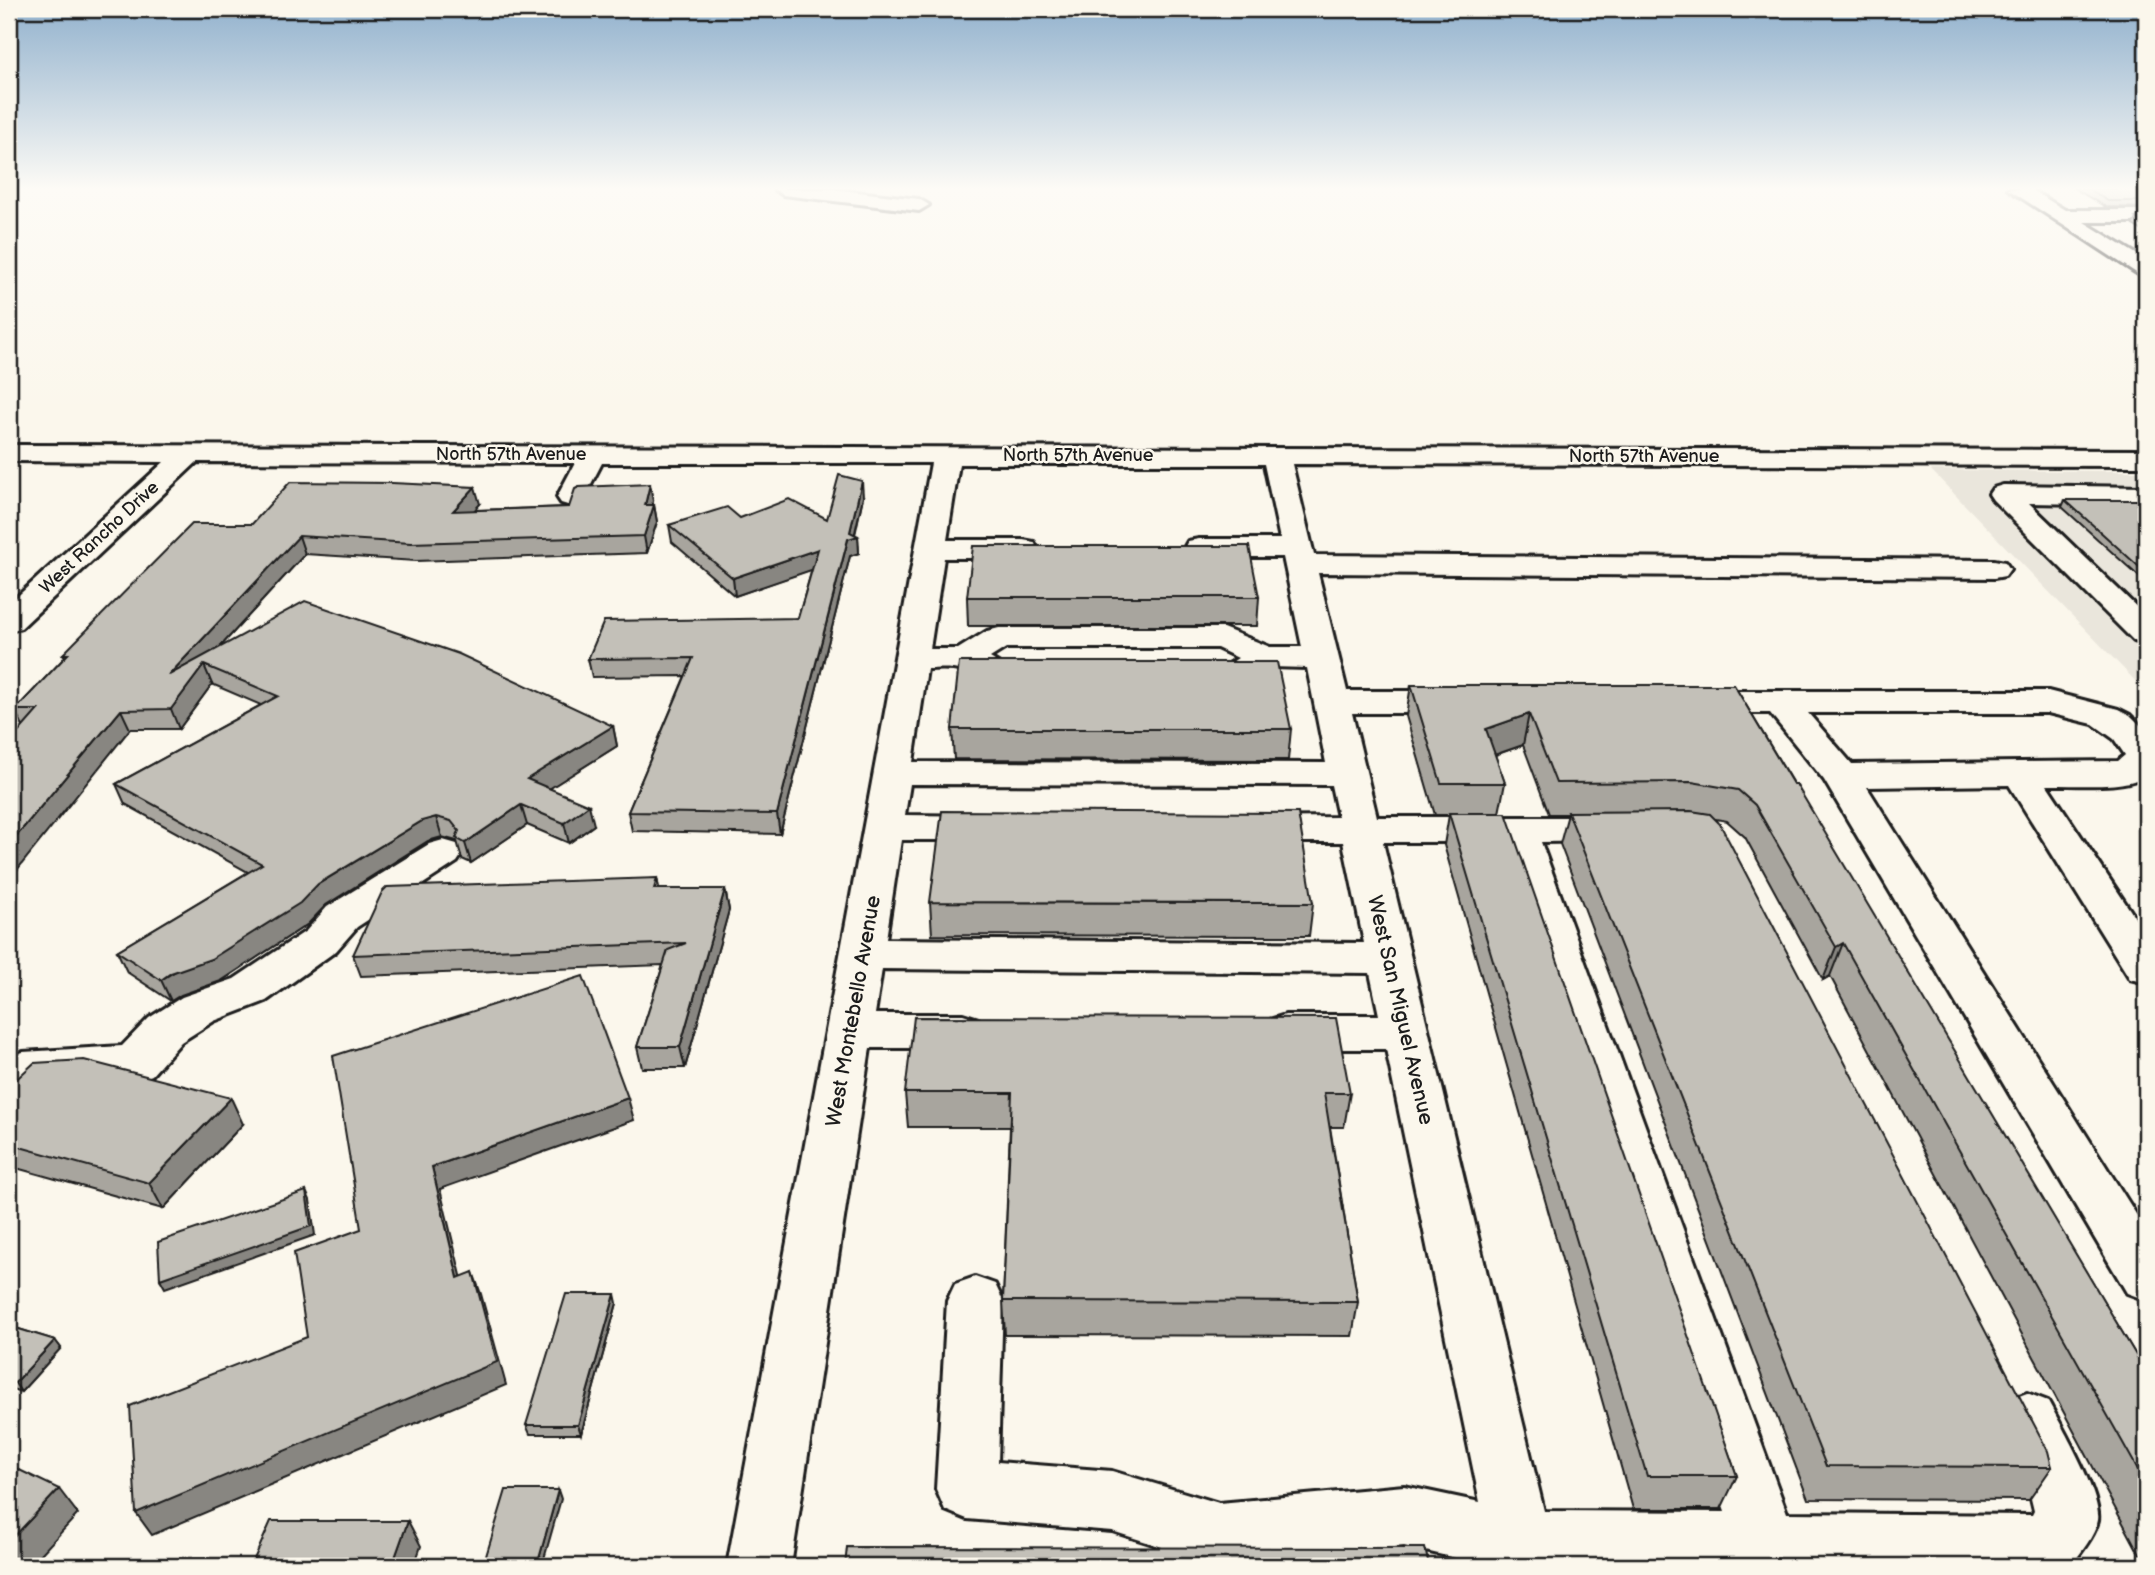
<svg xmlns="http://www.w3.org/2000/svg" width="2155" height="1575" viewBox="0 0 2155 1575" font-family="'Balsamiq Sans',sans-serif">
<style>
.built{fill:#eae6dc}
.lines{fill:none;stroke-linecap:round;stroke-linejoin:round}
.minor-casing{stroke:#1c1c1c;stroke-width:6}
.minor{fill:#fbf7ec;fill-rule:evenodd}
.wall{fill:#a8a59e;stroke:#1c1c1c;stroke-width:2}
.shaded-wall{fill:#888681;stroke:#1c1c1c;stroke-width:2}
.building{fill:#c3c0b8;stroke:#1c1c1c;stroke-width:2}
.labels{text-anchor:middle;stroke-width:5;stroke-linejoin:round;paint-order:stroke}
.far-street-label{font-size:18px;fill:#1c1c1c;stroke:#fbf7ec}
.street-label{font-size:21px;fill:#1c1c1c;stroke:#fbf7ec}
</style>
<rect width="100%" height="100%" fill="#fbf7ec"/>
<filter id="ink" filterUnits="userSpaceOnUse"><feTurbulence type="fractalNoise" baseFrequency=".0143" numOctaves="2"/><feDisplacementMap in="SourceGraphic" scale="14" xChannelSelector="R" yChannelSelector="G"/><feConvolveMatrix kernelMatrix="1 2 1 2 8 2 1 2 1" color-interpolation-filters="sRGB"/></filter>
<g filter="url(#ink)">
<polygon class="built" points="1931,470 2146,471 2146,692"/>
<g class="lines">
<defs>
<g id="minor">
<polygon points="774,189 832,189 919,199 929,205 919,211 783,195"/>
<polygon points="2008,189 2030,189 2065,210 2146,210 2146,222 2084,222 2146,260 2146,275 2138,274"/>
<path d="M 9,445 L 2146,450 L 2146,466 L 1292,464 L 1314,555 L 1994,560 L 2005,562 L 2010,569 L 2005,576 L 1994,578 L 1318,573 L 1347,691 L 1460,691 L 1473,694 L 1478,702 L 1473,710 L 1460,713 L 1352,713 L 1377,817 L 1617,817 L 1631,820 L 1637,829 L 1631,838 L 1617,841 L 1541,842 L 1787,1513 L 2032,1515 L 2034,1511 L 2027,1482 L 1997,1420 L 2006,1401 L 2027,1393 L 2048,1401 C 2060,1423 2102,1496 2098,1520 C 2095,1536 2080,1553 2071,1566 L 1490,1566 L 1404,1546 L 1219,1565 L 1112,1531 L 967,1519 L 945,1510 L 936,1489 L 947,1301 L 955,1284 L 975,1277 L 995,1284 L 1003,1301 L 998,1462 L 1112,1471 L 1219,1503 L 1404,1486 L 1480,1502 L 1386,1049 L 1285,1049 L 1269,1044 L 1262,1032 L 1269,1020 L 1285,1015 L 1379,1015 L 1370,973 L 882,969 L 875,1014 L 963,1014 L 979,1019 L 986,1031 L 979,1043 L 963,1048 L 870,1048 L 791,1566 L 727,1566 L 931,463 L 602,463 L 581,503 L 571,506 L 561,503 L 557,497 L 575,463 L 197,462 L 21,628 L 9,631 L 9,604 L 164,462 L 9,461 ZM 959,464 L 1264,464 L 1280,539 L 1199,539 L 1188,541 L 1184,548 L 1188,555 L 1199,557 L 1283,557 L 1302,647 L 1270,647 L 1223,628 L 999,628 L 987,631 L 958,649 L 930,649 L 944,558 L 1023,558 L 1034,556 L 1038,549 L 1034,542 L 1023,540 L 947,540 ZM 1006,648 L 1217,648 L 1238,658 L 1221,669 L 1199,672 L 1194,679 L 1199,686 L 1228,689 L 1240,686 L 1271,667 L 1307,668 L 1326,763 L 913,762 L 927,669 C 937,669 951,667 961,671 C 990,682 994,693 1029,684 L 1034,677 L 1029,670 L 1005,667 L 990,658 ZM 910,784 L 1331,785 L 1338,817 L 1250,818 L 1236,821 L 1230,830 L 1236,839 L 1250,842 L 1343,842 L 1364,943 L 886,939 L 901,840 L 990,840 L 1004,837 L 1010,828 L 1004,819 L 990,816 L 905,815 ZM 1383,842 L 1501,842 L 1725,1512 L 1544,1511 Z"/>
<polygon points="2003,485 2146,487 2146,505 2029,503 2146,616 2146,644 2134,641 1993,500 1989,494 1993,488"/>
<path d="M 1691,691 L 2048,691 L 2118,709 L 2130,715 L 2146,731 L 2146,775 C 2127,790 2071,784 2047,785 L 2146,934 L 2146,983 L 2130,979 L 2009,785 L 1867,787 L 2146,1230 L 2146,1300 L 2127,1293 L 1824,780 L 1770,713 L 1691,713 L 1678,710 L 1673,702 L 1678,694 ZM 1808,713 L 2048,713 L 2093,724 L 2114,739 L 2125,755 L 2118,761 L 1852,764 Z"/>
<polygon points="443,840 457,844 463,853 457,862 357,927 336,951 266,1001 214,1021 181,1042 152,1075 135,1081 31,1087 9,1095 9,1057 23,1052 122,1046 149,1018 182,997 234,979 306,931 327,907 429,844"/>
</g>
</defs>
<use href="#minor" class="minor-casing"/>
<use href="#minor" class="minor"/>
</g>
<g class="wall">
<polygon points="2075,189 2146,189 2146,208 2106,207"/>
<polygon points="2146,217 2146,233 2133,225 2136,218"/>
<polygon points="863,497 855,535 858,536 859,553 850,556 780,834 632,831 628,812 685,676 592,677 588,659 798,618 812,569 735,596 672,542 669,525 740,518 827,519"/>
<polygon points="2065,500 2146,500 2146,583 2062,507"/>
<polygon points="653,501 652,505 654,505 657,522 647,553 416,561 305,554 220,647 613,726 617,746 550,788 594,825 569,843 527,825 471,863 462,859 457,841 442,837 428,841 326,905 308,924 221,981 181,995 171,1001 127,972 117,951 248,872 125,804 116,784 261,705 212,684 179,729 130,729 23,727 15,710 65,657 63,654 252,524 480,504 474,510 569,507"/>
<polygon points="967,597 1259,597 1257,626 968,626"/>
<polygon points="1411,685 1734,685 2146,1372 2146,1566 1830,976 1823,980 1745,837 1727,821 1716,819 2052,1467 2029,1500 1808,1499 1560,844 1568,814 1549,814 1523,745 1495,755 1505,783 1499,813 1737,1476 1721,1509 1633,1509 1444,845 1449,815 1435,815 1406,716"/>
<polygon points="952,729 1291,729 1288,760 954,759"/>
<polygon points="657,878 659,889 725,889 729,910 685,1068 642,1068 637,1047 663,965 361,976 353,955"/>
<polygon points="930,902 1313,903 1309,936 932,935"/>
<polygon points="9,1086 243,1124 163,1209 9,1166"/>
<polygon points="905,1093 1350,1093 1344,1127 1330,1127 1358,1302 1352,1336 1005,1335 1003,1301 1010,1127 908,1127"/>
<polygon points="617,1303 581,1434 530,1434 526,1425"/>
<polygon points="9,1326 55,1340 61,1348 21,1392 9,1388"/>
</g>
<g class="shaded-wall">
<polygon points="862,481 863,497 854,537 858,536 859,553 850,556 780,834 777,814 850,532"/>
<polygon points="650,484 653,501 648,522 645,505"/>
<polygon points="475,487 480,504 458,529 453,511"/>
<polygon points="654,505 657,522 647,553 644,536"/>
<polygon points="299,536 305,554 177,694 169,675"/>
<polygon points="818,549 820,567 735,596 733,578"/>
<polygon points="204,665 212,684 179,729 171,709"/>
<polygon points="121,710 130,729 9,880 9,845"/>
<polygon points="1529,714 1523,745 1480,760 1486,729"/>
<polygon points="613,726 617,746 533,799 527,779"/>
<polygon points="521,805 527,825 471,863 465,843"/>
<polygon points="589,805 594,825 569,843 564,823"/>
<polygon points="436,817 442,837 428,841 326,905 308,924 221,981 181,995 171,1001 161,980 422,821"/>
<polygon points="657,878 661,899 654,889"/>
<polygon points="725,889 729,910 685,1068 680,1047"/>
<polygon points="1843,943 1830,976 1823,980 1836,947"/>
<polygon points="231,1098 243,1124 163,1209 149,1183"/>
<polygon points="628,1098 634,1120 440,1189 467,1300 458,1278 432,1167"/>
<polygon points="306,1191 310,1200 315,1235 165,1288 160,1279"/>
<polygon points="473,1272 481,1294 506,1385 152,1535 136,1513"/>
<polygon points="615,1294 617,1303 581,1434 578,1425"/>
<polygon points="55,1340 61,1348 21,1392 15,1383"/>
<polygon points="59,1489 78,1514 30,1566 9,1566 9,1542"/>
<polygon points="558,1490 561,1499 542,1566 537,1566"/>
<polygon points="408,1521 421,1546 414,1566 392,1566"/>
</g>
<g class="building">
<polygon points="2088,189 2146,189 2146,201 2108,201"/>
<polygon points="2146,217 2146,224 2136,218"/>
<polygon points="839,475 862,481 850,532 858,536 848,539 777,814 628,812 693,658 588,659 604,621 798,618 818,549 733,578 669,525 727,507 740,518 789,499 827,519"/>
<polygon points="290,482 392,483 475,487 453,511 569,507 575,489 579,487 650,484 645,505 654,505 644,536 411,543 299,536 169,675 305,601 459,654 613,726 527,779 589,805 564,823 521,805 465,843 456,838 459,831 451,821 436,817 422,821 318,884 300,903 211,959 171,973 161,980 117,951 262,864 116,784 278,696 204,665 171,709 121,710 9,845 9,743 38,710 15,710 68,654 63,654 192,524 252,524"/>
<polygon points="2065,500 2146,500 2146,573"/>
<polygon points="973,546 1249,546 1259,597 967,597"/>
<polygon points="959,662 1277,662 1291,729 952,729"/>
<polygon points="1411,685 1734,685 1793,784 1796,784 2146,1372 2146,1484 1843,943 1836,947 1755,805 1738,790 1692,782 1556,783 1529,714 1486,729 1505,783 1441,783"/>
<polygon points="942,811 1298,813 1313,903 930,902"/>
<polygon points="1691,811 1710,814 1720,824 2048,1451 2052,1467 1826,1466 1568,812"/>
<polygon points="1449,813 1506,813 1737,1476 1647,1476"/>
<polygon points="657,878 654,889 725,889 680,1047 637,1047 668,950 686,943 353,955 382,892 387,887"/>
<polygon points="583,976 628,1098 432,1167 458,1278 473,1272 497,1362 136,1513 130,1406 307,1337 294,1253 361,1229 333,1056"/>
<polygon points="914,1017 1336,1018 1350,1093 1324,1093 1358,1302 1003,1301 1012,1093 905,1093"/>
<polygon points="84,1060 231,1098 149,1183 9,1144 9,1086 34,1063"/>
<polygon points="306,1191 311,1226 160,1279 158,1242"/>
<polygon points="566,1294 615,1294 578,1425 526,1425"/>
<polygon points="9,1326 55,1340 15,1383 9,1381"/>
<polygon points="9,1465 59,1489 9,1542"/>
<polygon points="506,1490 558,1490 537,1566 483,1566"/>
<polygon points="271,1521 408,1521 392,1566 251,1566"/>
<polygon points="847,1547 1425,1548 1429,1566 845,1566"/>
</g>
</g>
<linearGradient id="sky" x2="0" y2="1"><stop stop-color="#91b1cd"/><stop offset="0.46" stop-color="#fdfbf6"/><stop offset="1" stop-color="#fdfbf6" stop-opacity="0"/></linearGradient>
<rect width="2155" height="410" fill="url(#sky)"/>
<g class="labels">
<g class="far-street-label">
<text x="511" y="460">North 57th Avenue</text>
<text x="1078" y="461">North 57th Avenue</text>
<text x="1644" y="462">North 57th Avenue</text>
<text transform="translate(99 537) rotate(-43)" y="6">West Rancho Drive</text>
</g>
<g class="street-label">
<text transform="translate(1401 1010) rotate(77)" y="7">West San Miguel Avenue</text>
<text transform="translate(853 1011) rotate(-80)" y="7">West Montebello Avenue</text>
</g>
</g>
<rect width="2155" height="1575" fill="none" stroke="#fbf7ec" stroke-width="35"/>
<rect x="18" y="18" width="2120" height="1540" fill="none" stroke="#1c1c1c" stroke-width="2.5" filter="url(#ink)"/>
</svg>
